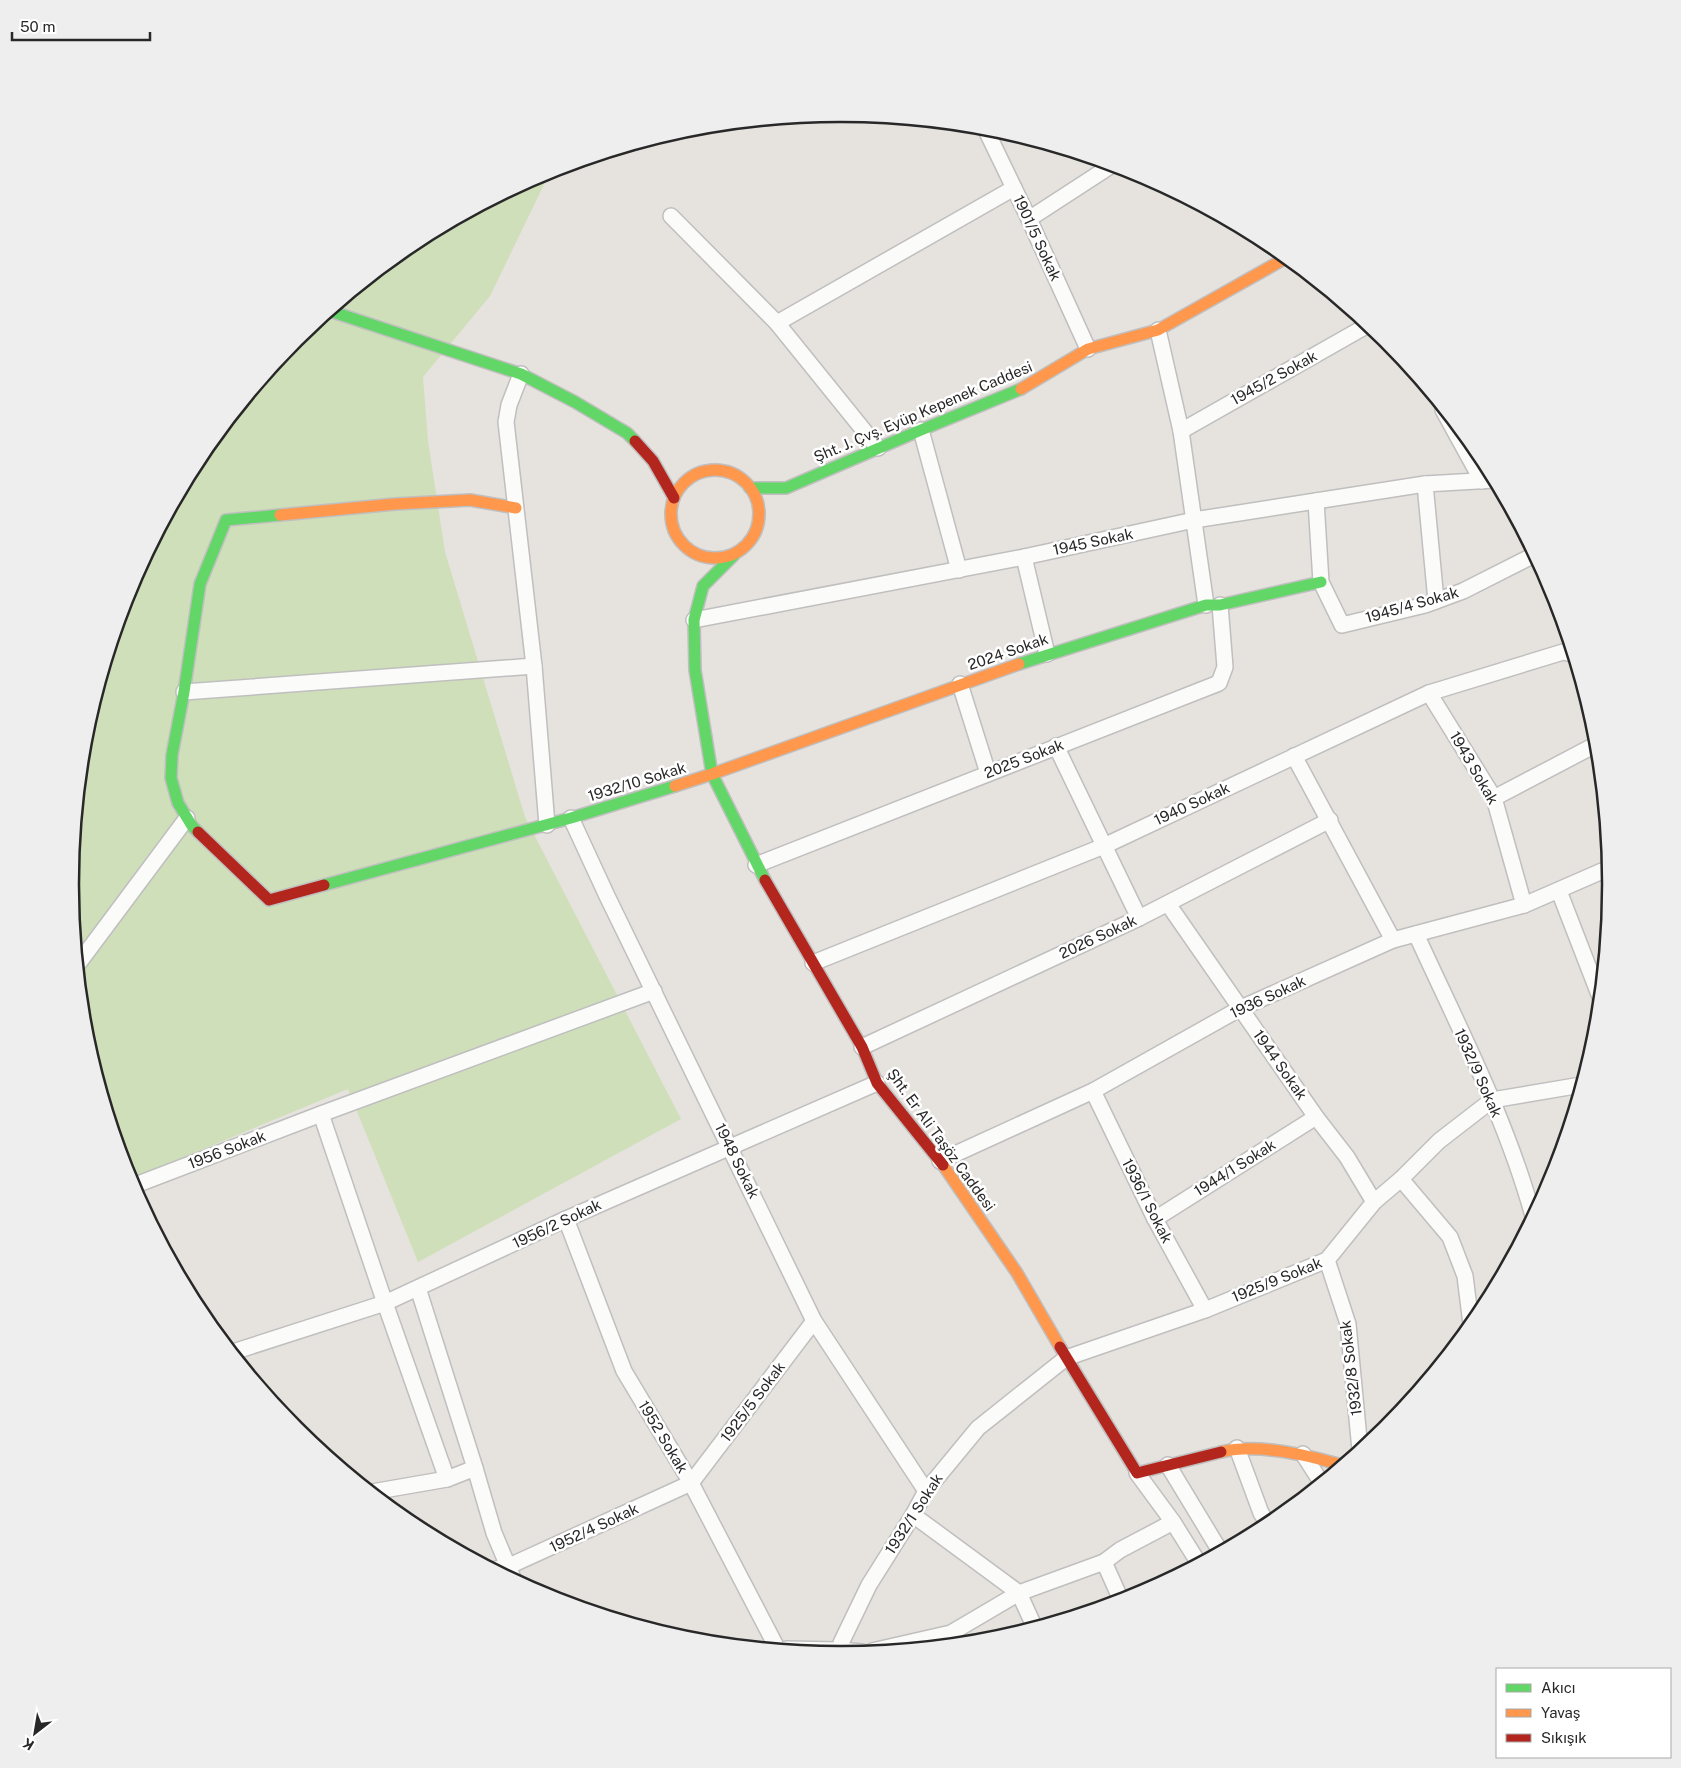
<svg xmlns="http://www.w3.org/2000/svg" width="1681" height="1768" viewBox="0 0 1681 1768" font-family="'Public Sans',sans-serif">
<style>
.green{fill:#cedfb9}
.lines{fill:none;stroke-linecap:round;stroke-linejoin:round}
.street-casing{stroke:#c0bfbf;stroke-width:18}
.fast-casing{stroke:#c0bfbf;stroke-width:14}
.slow-casing{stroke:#c0bfbf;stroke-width:14}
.jam-casing{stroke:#c0bfbf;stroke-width:14}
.street{stroke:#fbfbfa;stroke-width:15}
.fast{stroke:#63d668;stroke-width:11}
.slow{stroke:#ff974d;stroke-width:11}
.jam{stroke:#b3261e;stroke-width:11}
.labels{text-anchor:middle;stroke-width:5;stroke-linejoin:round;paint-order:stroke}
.street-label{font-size:15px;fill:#282828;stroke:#fff}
.rim{fill:none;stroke:#282828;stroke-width:2.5}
</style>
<rect width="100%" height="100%" fill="#e6e2de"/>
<polygon class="green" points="551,170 490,296 423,377 428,441 445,552 525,817 681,1119 418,1262 348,1089 129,1180 85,1034 70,884 85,733 129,589 200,456 296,339 413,243"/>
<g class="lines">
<defs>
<g id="street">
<polyline points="985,128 1029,219 1088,349"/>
<polyline points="671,216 777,323 878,448"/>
<polyline points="1029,219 1112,165"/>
<polyline points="777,323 1014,188"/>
<polyline points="1158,330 1181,431 1206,605"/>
<polyline points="521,374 509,405 506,422 534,666 547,825"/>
<polyline points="1443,410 1482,481"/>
<polyline points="921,430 959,570"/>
<polyline points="1181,431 1368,325"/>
<polyline points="1425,484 1436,601"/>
<polyline points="1316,501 1321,582 1342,625 1425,605 1463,591 1534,555"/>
<polyline points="1024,557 1047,654"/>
<polyline points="694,620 1024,557 1194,520 1425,484 1494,480"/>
<polyline points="960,684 988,773"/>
<polyline points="184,692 534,666"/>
<polyline points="1429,693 1494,798 1524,905"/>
<polyline points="1056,746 1139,918"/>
<polyline points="1294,756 1393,940"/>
<polyline points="1494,798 1597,744"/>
<polyline points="571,818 607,896 814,1321 926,1491"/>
<polyline points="756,865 1219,683 1225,667 1220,605"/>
<polyline points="1559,891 1600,997"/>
<polyline points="1168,904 1316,1117 1347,1157 1374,1202"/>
<path d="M 1416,934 C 1458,1026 1506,1118 1533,1216"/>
<polyline points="813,963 1104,846 1429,693 1563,652 1572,654"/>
<polyline points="78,964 187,818"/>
<polyline points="862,1047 1139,918 1330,820"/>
<polyline points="1093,1091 1155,1219 1205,1310"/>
<polyline points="321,1114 385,1303 447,1479"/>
<polyline points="940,1161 1093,1091 1241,1008 1393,940 1524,905 1609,868"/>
<polyline points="1401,1179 1450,1237 1465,1276 1471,1324"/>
<polyline points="133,1186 321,1114 654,991"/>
<polyline points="566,1219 624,1371 691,1483 777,1648"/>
<polyline points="1155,1219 1316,1117"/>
<polyline points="1327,1260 1348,1324 1360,1450"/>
<polyline points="418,1288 475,1468 494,1533 513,1578"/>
<polyline points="233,1352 385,1303 566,1219 877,1083"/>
<polyline points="1237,1448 1261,1513 1269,1525"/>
<polyline points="1303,1454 1321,1482"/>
<polyline points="1168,1465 1220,1551"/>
<polyline points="1137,1473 1173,1522 1198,1562"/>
<polyline points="372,1492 447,1479 475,1468"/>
<polyline points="913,1515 1019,1593 1034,1626"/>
<polyline points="1104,1562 1121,1600"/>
<polyline points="496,1569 507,1567 691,1483 814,1321"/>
<polyline points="786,1649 840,1650 862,1652"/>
<polyline points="872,1651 951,1633 1019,1593 1104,1562 1120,1550 1173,1522"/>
<polyline points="840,1654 841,1643 869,1585 913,1515 926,1491 978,1428 1066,1358 1205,1310 1327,1260 1374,1202 1401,1179 1439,1141 1492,1100 1581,1085"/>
</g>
<g id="fast">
<polyline points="330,311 521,374 575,402 627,433 635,441"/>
<polyline points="750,488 786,488 921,430 1021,389"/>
<polyline points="734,555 703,586 694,620 695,670 712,774 765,880"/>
<polyline points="1019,664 1206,605 1220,605 1321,582"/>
<polyline points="198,832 192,826 178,803 171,778 172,755 184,692 200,584 226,520 280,515"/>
<polyline points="324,885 571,818 675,786"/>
</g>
<g id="slow">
<polyline points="1021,389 1088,349 1158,330 1286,258"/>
<circle cx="715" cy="514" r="44"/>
<polyline points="280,515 395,504 470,500 516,508"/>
<polyline points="675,786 712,774 1019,664"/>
<polyline points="943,1165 1017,1273 1060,1347"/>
<path d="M 1221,1452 C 1258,1443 1306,1455 1342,1465"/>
</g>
<g id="jam">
<polyline points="635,441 653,461 674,498"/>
<polyline points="198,832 269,900 324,885"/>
<polyline points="765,880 862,1047 877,1083 943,1165"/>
<polyline points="1060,1347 1137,1473 1221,1452"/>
</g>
</defs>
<use href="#street" class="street-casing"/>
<use href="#fast" class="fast-casing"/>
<use href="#slow" class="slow-casing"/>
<use href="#jam" class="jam-casing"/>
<use href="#street" class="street"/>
<use href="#fast" class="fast"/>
<use href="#slow" class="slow"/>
<use href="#jam" class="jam"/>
</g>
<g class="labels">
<g class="street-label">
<text transform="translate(1037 238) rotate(65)" y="5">1901/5 Sokak</text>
<text transform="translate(1274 378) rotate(-29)" y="5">1945/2 Sokak</text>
<text transform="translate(923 412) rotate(-23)" y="5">Şht. J. Çvş. Eyüp Kepenek Caddesi</text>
<text transform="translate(1093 542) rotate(-12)" y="5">1945 Sokak</text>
<text transform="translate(1412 605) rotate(-16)" y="5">1945/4 Sokak</text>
<text transform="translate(1008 652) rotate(-19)" y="5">2024 Sokak</text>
<text transform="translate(1024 759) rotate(-21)" y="5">2025 Sokak</text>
<text transform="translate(1474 768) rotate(60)" y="5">1943 Sokak</text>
<text transform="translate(637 782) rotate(-17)" y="5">1932/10 Sokak</text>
<text transform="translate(1192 804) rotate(-25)" y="5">1940 Sokak</text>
<text transform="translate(1098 937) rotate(-25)" y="5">2026 Sokak</text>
<text transform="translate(1268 997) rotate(-25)" y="5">1936 Sokak</text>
<text transform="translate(1280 1065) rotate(55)" y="5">1944 Sokak</text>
<text transform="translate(1478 1073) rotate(66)" y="5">1932/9 Sokak</text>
<text transform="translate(941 1140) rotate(54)" y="5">Şht. Er Ali Taşöz Caddesi</text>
<text transform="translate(227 1150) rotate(-21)" y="5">1956 Sokak</text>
<text transform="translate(737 1161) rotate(64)" y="5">1948 Sokak</text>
<text transform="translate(1235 1168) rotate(-32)" y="5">1944/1 Sokak</text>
<text transform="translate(1147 1201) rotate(63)" y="5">1936/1 Sokak</text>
<text transform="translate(557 1224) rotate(-25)" y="5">1956/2 Sokak</text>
<text transform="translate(1277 1280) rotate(-22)" y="5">1925/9 Sokak</text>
<text transform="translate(1351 1368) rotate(-97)" y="5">1932/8 Sokak</text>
<text transform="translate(753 1402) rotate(-53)" y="5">1925/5 Sokak</text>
<text transform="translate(663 1437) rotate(59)" y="5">1952 Sokak</text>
<text transform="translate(914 1514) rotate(-57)" y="5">1932/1 Sokak</text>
<text transform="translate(594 1528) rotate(-25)" y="5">1952/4 Sokak</text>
</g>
</g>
<path d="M0 0H1681V1768H0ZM840 122H841A761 761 0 0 1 1602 883V885A761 761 0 0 1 841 1646H840A761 761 0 0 1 79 885V883A761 761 0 0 1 840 122Z" fill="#eee" fill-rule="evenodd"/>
<path class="rim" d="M840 122H841A761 761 0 0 1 1602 883V885A761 761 0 0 1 841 1646H840A761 761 0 0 1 79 885V883A761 761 0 0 1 840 122Z"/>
<rect x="1496" y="1668" width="175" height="90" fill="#ffffff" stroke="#a9a9a9"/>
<rect x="1506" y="1684" width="25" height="8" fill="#63d668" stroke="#a9a9a9"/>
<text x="1541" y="1693" font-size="15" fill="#282828">Akıcı</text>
<rect x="1506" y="1709" width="25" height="8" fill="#ff974d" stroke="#a9a9a9"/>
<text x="1541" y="1718" font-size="15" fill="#282828">Yavaş</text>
<rect x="1506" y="1734" width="25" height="8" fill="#b3261e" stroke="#a9a9a9"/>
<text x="1541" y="1743" font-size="15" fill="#282828">Sıkışık</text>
<g transform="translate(35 1733) rotate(211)" stroke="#ffffff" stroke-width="4" paint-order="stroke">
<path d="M0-4L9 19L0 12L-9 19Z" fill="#282828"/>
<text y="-8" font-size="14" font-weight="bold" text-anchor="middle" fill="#282828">K</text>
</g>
<path d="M12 32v8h138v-8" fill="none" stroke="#282828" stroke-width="2.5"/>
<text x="20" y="32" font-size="15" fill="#282828" stroke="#ffffff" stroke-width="4" paint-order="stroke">50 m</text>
</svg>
